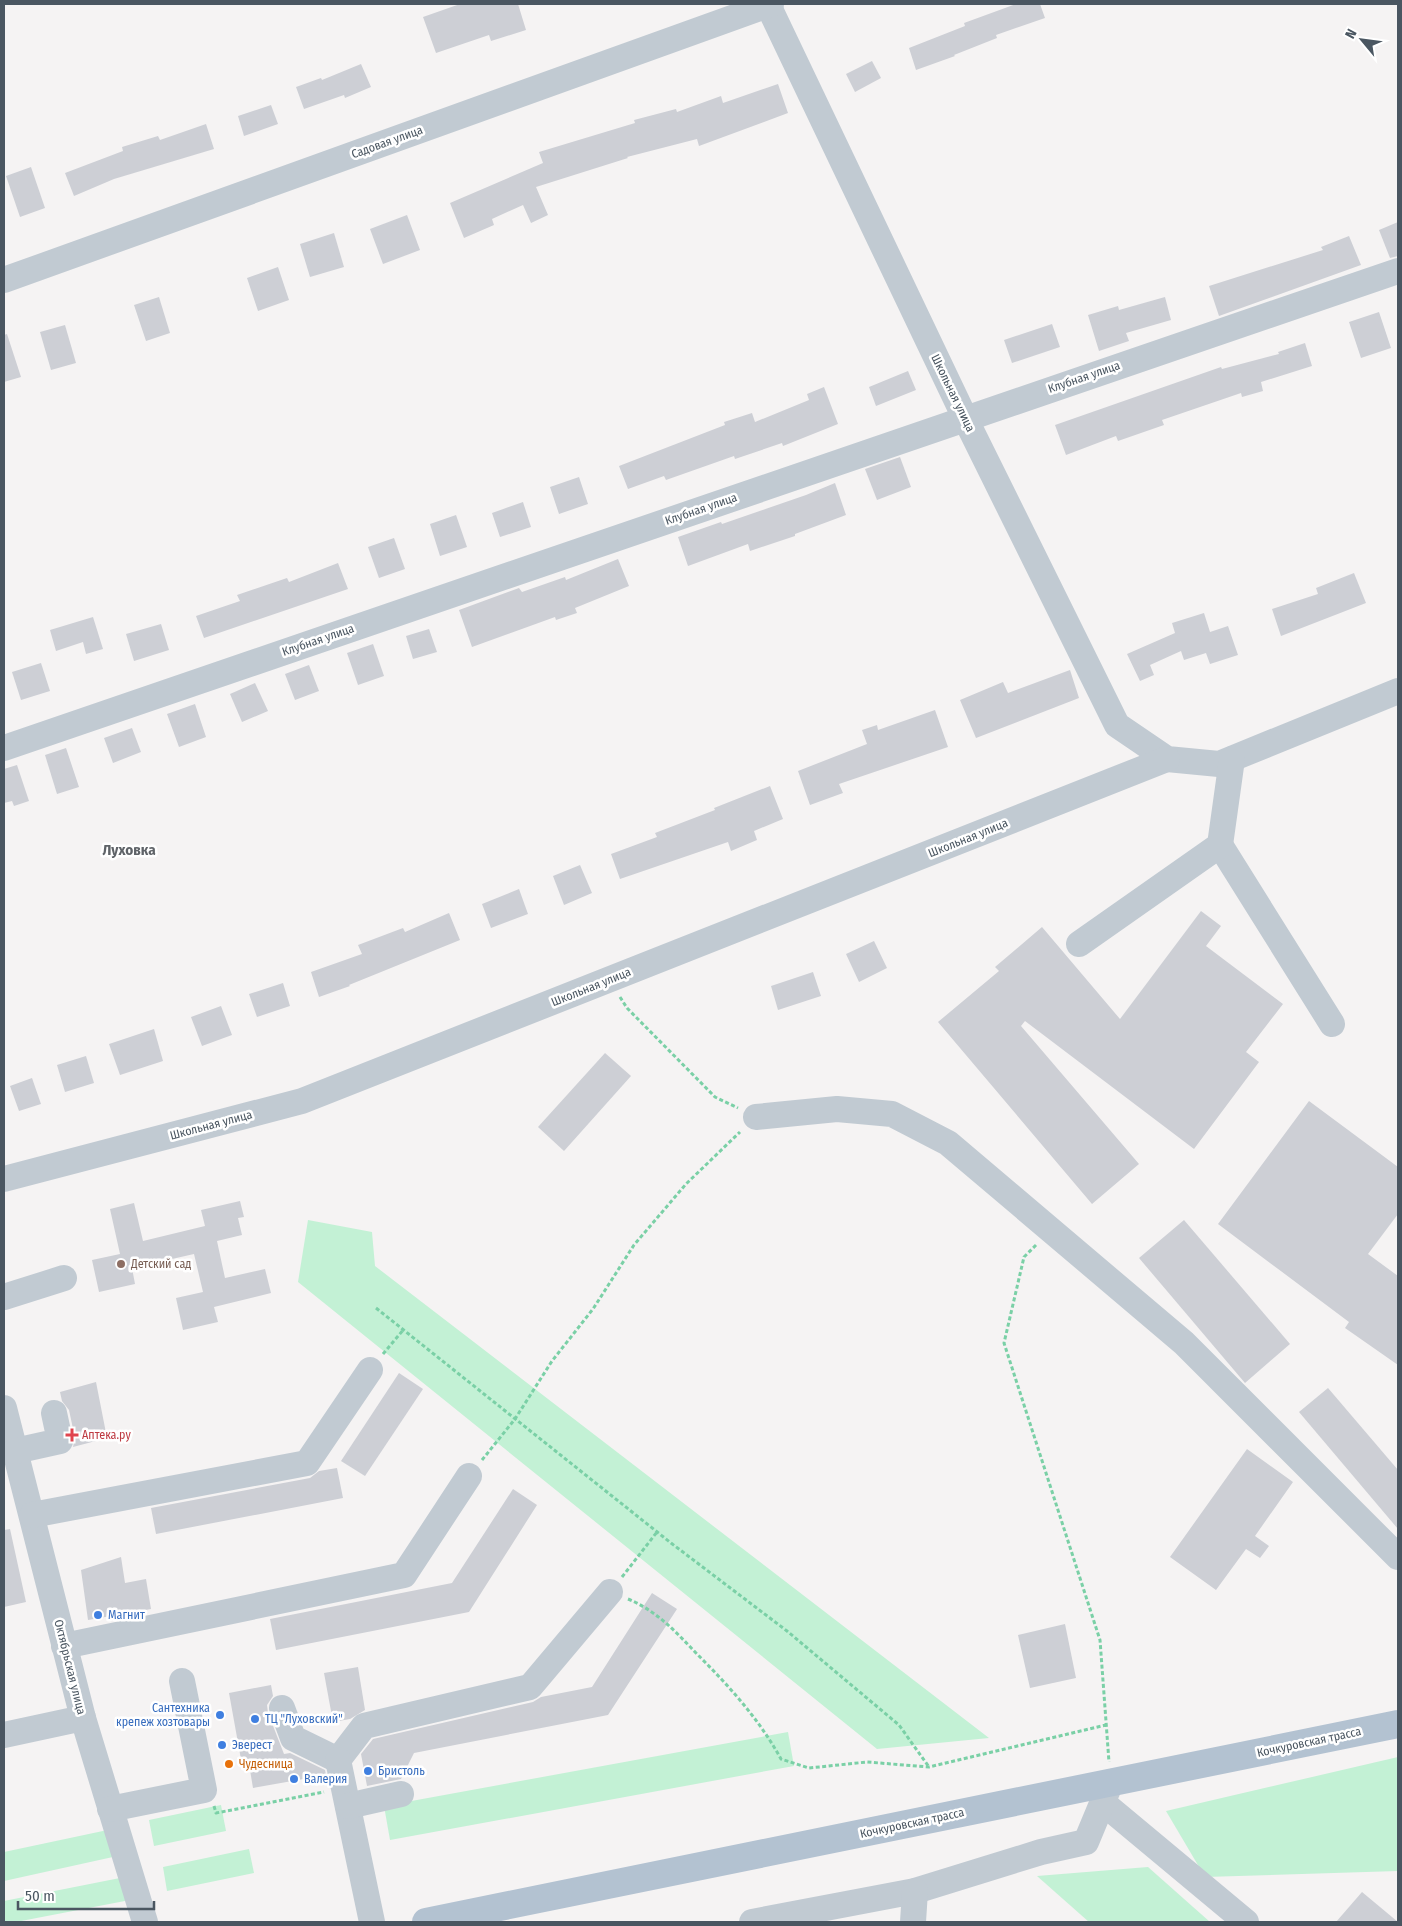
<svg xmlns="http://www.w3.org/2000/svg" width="1402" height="1926" viewBox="0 0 1402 1926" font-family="'Fira Sans Condensed',sans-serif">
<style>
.green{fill:#c3f1d5}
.building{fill:#cdcfd5}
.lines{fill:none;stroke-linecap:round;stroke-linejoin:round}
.path{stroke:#7ad0a6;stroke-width:3;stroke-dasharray:4 2.5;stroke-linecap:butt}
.minor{stroke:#c1cad2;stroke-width:26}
.major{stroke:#b3c2d1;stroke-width:28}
.education-dot{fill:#8d6e63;stroke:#fff;stroke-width:2}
.health-dot{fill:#e0444e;stroke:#fff;stroke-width:2}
.shop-dot{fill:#3f7fe0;stroke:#fff;stroke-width:2}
.food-dot{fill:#e8710a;stroke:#fff;stroke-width:2}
.labels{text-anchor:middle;stroke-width:5;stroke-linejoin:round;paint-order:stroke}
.street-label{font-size:12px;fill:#4a5661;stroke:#fff}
.education-label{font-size:12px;fill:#785e54;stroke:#fff;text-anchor:start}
.health-label{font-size:12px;fill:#be3a42;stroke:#fff;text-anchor:start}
.shop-label{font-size:12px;fill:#366cbe;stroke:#fff;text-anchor:start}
.food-label{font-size:12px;fill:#c56008;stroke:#fff;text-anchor:start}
.quarter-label{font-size:15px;font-weight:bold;fill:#5f6368;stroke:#fff}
</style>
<rect width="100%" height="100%" fill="#f5f3f3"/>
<g class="green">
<polygon points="308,1220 372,1232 375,1266 989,1738 877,1749 298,1282"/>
<polygon points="788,1732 794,1766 390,1840 384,1806"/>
<polygon points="1398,1757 1398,1871 1205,1877 1166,1811"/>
<polygon points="221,1805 226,1831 154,1846 149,1820"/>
<polygon points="117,1828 122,1855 4,1881 4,1852"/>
<polygon points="249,1849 254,1873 167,1891 163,1867"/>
<polygon points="1148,1867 1210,1922 1089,1922 1037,1876"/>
<polygon points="125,1877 130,1900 16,1922 4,1922 4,1901"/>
</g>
<g class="building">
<polygon points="460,4 518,4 526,30 491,41 489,35 436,53 423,17"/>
<polygon points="1016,4 1040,4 1045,18 996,35 997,38 954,55 955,56 916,70 909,48 965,26 964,23"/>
<polygon points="872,61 881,78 855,92 846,74"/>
<polygon points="361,64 371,87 345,98 344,95 304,109 296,87 321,78 322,80"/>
<polygon points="778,84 788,113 699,146 697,139 627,157 628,158 536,187 548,215 531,223 523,205 492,219 494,225 464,238 450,203 543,163 539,152 635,123 634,120 676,109 677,112 721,96 723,103"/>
<polygon points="271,105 278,124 244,136 238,116"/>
<polygon points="206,124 214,149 114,179 74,196 65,173 123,151 122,147 158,136 160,140"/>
<polygon points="31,167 45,208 20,217 6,176"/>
<polygon points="407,215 420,250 383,264 370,229"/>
<polygon points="1398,222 1398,256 1390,258 1379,230"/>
<polygon points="334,233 344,267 310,277 300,244"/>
<polygon points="1349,236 1361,265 1219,316 1209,286 1323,250 1321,247"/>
<polygon points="278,267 289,300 258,311 247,278"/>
<polygon points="159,297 170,333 146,341 134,305"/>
<polygon points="1165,297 1171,320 1126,333 1129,341 1099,351 1088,315 1118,306 1119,310"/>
<polygon points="1379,312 1391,348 1361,358 1349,322"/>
<polygon points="1052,324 1060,347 1012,363 1004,340"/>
<polygon points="65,325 76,363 51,370 40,332"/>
<polygon points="7,334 21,377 4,382 4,335"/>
<polygon points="1305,343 1312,366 1261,382 1263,391 1242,397 1241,393 1162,420 1164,425 1118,441 1116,436 1066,455 1055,425 1221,367 1222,369 1279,354 1278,352"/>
<polygon points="908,371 916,390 876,406 869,387"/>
<polygon points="824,387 838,424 783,446 782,443 735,459 734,456 666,480 664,476 628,489 619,466 725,425 724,422 752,413 755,422 809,400 807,394"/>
<polygon points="900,457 911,487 877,500 865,469"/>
<polygon points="579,477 588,504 559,514 550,487"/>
<polygon points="835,483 846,515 795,534 795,536 750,551 748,544 688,566 678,537 721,522 722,524 806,495"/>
<polygon points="523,502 531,527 500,537 492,513"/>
<polygon points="456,515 467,547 440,556 430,524"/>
<polygon points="394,538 405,569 379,578 368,547"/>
<polygon points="618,559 629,586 575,608 577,613 556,620 555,617 472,647 459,610 519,588 522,592 565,577 566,580"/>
<polygon points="338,563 348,589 204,638 196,616 240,601 237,595 287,578 289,582"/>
<polygon points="1354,573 1366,603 1281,636 1272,609 1318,594 1316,588"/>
<polygon points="1204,613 1210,632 1228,626 1238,655 1210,664 1206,653 1184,660 1181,651 1150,665 1154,675 1140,681 1127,654 1175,633 1172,623"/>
<polygon points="93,617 103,649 86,654 83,642 56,651 50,630"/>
<polygon points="161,624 169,650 134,661 126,634"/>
<polygon points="429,629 437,652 413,659 406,636"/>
<polygon points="373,644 384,676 358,685 347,653"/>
<polygon points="41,663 50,691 21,700 12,672"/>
<polygon points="309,665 319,691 295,700 285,674"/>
<polygon points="1070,670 1079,698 976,738 960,700 1003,682 1008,693"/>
<polygon points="255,683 268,711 242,722 230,694"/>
<polygon points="195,704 206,737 179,747 167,714"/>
<polygon points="935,710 948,747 839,784 843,793 810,805 798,771 867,744 862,730 877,725 878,730"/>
<polygon points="132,728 141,752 113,763 104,738"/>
<polygon points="66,748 79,787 57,794 45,755"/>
<polygon points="17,765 29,801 14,806 12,801 4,803 4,769"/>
<polygon points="770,786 783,819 754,831 757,840 731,851 728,842 620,879 611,854 657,837 655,833 715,810 714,808"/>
<polygon points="580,865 592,893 564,905 553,876"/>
<polygon points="519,889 528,914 491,928 482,904"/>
<polygon points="1201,911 1221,926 1206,946 1283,1004 1246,1052 1259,1062 1194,1149 1025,1021 1021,1026 1139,1164 1092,1204 938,1022 999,971 995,967 1042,927 1120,1019"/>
<polygon points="449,913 460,940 349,985 350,986 319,997 311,972 362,954 358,945 403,928 405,932"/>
<polygon points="874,941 887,968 859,982 846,954"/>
<polygon points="813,972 821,996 778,1010 771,986"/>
<polygon points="283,983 290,1006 257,1017 249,994"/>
<polygon points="221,1006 232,1035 202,1046 191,1017"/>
<polygon points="154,1029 163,1061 120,1075 109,1044"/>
<polygon points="605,1053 631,1076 564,1151 538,1127"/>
<polygon points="86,1056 94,1083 65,1092 57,1065"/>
<polygon points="32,1078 41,1104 19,1111 10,1086"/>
<polygon points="1309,1101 1398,1167 1398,1214 1368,1254 1398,1276 1398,1365 1345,1328 1349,1322 1218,1224"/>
<polygon points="240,1201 244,1217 238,1218 242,1235 217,1241 225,1278 265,1269 271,1293 214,1307 218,1322 183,1330 176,1298 203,1292 194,1254 132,1268 135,1284 99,1292 92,1260 120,1254 110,1209 134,1203 143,1241 205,1226 201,1210"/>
<polygon points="1184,1220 1290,1344 1245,1383 1139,1258"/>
<polygon points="399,1373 423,1389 365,1476 341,1461"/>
<polygon points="96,1382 107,1438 73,1447 75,1438 69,1410 62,1401 60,1392"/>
<polygon points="1328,1388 1398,1470 1398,1529 1299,1412"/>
<polygon points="1247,1449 1293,1482 1255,1536 1269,1546 1260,1558 1246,1549 1216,1590 1170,1557"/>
<polygon points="337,1468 343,1498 156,1534 151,1508 310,1478 319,1471"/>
<polygon points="513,1489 537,1505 469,1612 276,1650 270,1619 452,1583"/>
<polygon points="10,1529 26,1602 4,1607 4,1530"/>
<polygon points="121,1557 125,1583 146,1579 151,1609 88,1620 81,1570"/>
<polygon points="652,1593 677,1609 608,1715 414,1753 401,1779 367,1786 361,1754 373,1739 533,1702 541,1697 592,1687"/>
<polygon points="1065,1624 1076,1678 1030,1688 1018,1635"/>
<polygon points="358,1667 365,1710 350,1719 333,1722 324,1673"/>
<polygon points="271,1685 273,1696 267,1705 268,1713 284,1754 290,1753 325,1770 326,1775 253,1788 249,1764 242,1765 229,1693"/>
<polygon points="1362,1892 1398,1922 1336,1922"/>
</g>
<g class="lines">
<g class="path">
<polyline points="620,997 627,1008 715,1097 738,1108"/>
<polyline points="1036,1245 1024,1257 1004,1343 1100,1640 1109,1762"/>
<polyline points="376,1308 671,1543 787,1631 899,1725 929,1767"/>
<polyline points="383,1354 404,1329"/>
<polyline points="482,1460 515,1419 552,1361 593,1309 634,1245 686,1184 740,1132"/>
<polyline points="622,1577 657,1532"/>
<path d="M 628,1599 C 657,1611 676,1632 697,1654 C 729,1686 759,1719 781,1759 L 809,1768 L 867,1762 L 929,1767 L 1106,1725"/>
<polyline points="214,1806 216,1813 324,1792"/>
</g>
<g class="minor">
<polyline points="768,5 965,418 1117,725 1167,759 1219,764 1398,691"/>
<polyline points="4,280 771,4"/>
<polyline points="4,748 1398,271"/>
<polyline points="1220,845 1332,1024"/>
<polyline points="1079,944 1220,845 1232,759"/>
<polyline points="756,1117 837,1109 892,1114 948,1143 1184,1343 1398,1557"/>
<polyline points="4,1179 302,1101 1167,759"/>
<polyline points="4,1297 64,1278"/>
<polyline points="4,1408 83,1718 145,1922"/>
<polyline points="15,1451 60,1441 54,1413"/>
<polyline points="32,1515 307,1463 370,1370"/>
<polyline points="64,1646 404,1575 469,1476"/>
<polyline points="282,1708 293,1738 338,1760 364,1726 530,1687 610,1592"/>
<polyline points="4,1735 83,1718"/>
<polyline points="338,1760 372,1922"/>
<polyline points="1102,1802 1246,1922"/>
<polyline points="348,1806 401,1794"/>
<polyline points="110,1809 204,1790 182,1681"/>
<polyline points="752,1922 915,1891 1041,1852 1086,1842 1111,1782"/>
<polyline points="913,1922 915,1891"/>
</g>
<polyline class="major" points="426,1922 1398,1724"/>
</g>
<circle class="education-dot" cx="121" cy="1264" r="5"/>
<path class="health-dot" d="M69.5 1427.5h5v5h5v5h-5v5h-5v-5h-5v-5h5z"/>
<g class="shop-dot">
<circle cx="98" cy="1615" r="5"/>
<circle cx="220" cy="1715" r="5"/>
<circle cx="255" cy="1719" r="5"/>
<circle cx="222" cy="1745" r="5"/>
<circle cx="368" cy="1771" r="5"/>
<circle cx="294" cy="1779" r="5"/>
</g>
<circle class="food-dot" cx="229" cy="1764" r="5"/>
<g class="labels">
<g class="street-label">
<text transform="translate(387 142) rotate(-20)" y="4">Садовая улица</text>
<text transform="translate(1084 377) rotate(-19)" y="4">Клубная улица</text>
<text transform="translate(953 393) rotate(64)" y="4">Школьная улица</text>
<text transform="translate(701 509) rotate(-19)" y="4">Клубная улица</text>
<text transform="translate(318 640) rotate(-19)" y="4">Клубная улица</text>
<text transform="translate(968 838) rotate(-22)" y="4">Школьная улица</text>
<text transform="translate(591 987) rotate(-22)" y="4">Школьная улица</text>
<text transform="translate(211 1125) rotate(-15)" y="4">Школьная улица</text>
<text transform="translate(70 1667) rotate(76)" y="4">Октябрьская улица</text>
<text transform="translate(1309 1742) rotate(-12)" y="4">Кочкуровская трасса</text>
<text transform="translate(912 1823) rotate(-12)" y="4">Кочкуровская трасса</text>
</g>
<g class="education-label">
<text x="131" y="1268">Детский сад</text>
</g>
<g class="health-label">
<text x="82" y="1439">Аптека.ру</text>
</g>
<g class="shop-label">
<text x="108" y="1619">Магнит</text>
<text x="210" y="1712" text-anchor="end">Сантехника<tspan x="210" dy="14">крепеж хозтовары</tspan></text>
<text x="265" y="1723">ТЦ "Луховский"</text>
<text x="232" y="1749">Эверест</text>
<text x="378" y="1775">Бристоль</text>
<text x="304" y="1783">Валерия</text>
</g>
<g class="food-label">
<text x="239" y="1768">Чудесница</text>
</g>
<g class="quarter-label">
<text x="129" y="855">Луховка</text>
</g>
</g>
<rect width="1402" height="1926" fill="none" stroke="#4a5661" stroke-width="10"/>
<g transform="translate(1362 40) rotate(299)" stroke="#ffffff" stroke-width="4" paint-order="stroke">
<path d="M0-4L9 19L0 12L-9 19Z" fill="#4a5661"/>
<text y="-8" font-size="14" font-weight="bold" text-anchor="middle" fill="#4a5661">N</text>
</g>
<path d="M18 1901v8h136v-8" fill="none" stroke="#4a5661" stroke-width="2.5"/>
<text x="25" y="1901" font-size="15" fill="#4a5661" stroke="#ffffff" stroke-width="4" paint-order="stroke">50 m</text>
</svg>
